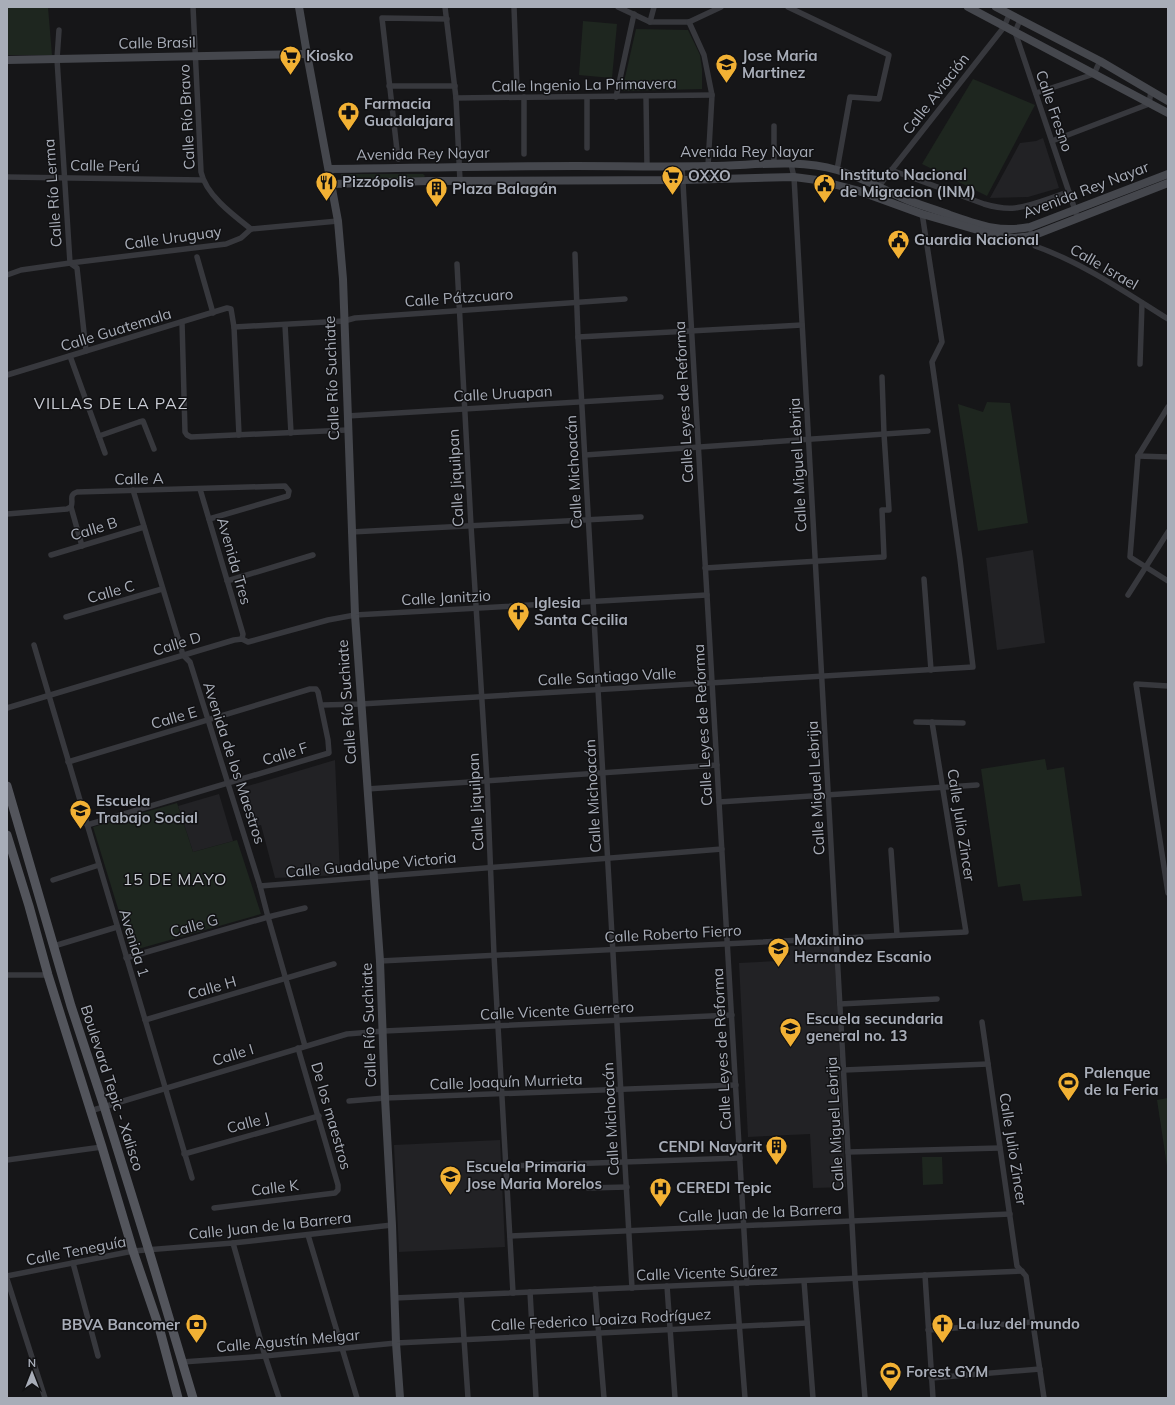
<svg xmlns="http://www.w3.org/2000/svg" width="1175" height="1405" viewBox="0 0 1175 1405" font-family="Mulish,sans-serif">
<style>
.built{fill:#222225}
.green{fill:#1e261f}
.lines{fill:none;stroke-linecap:round;stroke-linejoin:round}
.street{stroke:#37383d;stroke-width:5.5}
.secondary{stroke:#45474d;stroke-width:8}
.primary{stroke:#53555c;stroke-width:9}
.labels{text-anchor:middle;stroke-width:3;stroke-linejoin:round;paint-order:stroke}
.street-label{font-size:15px;fill:#a8adb8;stroke:#111113}
.poi-label{font-size:15px;font-weight:bold;fill:#a8adb8;stroke:#111113;text-anchor:start}
.neighbourhood-label{font-size:16px;letter-spacing:1px;fill:#c9ccd4;stroke:#111113}
</style>
<rect width="100%" height="100%" fill="#161618"/>
<g class="built">
<polygon points="1043,138 1059,188 1028,197 990,198 1020,143 1036,141"/>
<polygon points="1033,550 1045,643 997,650 986,558"/>
<polygon points="335,760 340,875 275,878 261,825 251,827 241,788"/>
<polygon points="219,794 233,841 193,852 178,806"/>
<polygon points="834,944 846,1187 813,1188 810,1134 748,1137 739,963 777,961 777,956 790,955 790,946"/>
<polygon points="500,1140 505,1247 399,1252 394,1145"/>
</g>
<g class="green">
<polygon points="7,7 48,7 52,55 7,55"/>
<polygon points="583,21 617,24 612,78 579,75"/>
<polygon points="636,29 688,30 700,55 702,69 702,89 622,91"/>
<polygon points="973,79 1035,105 987,196 922,164"/>
<polygon points="341,174 423,174 425,176 423,178 342,178"/>
<polygon points="987,402 1010,403 1028,523 978,531 958,404 983,412"/>
<polygon points="1045,759 1047,770 1064,767 1082,896 1023,901 1020,884 998,887 981,769"/>
<polygon points="177,803 193,852 237,840 261,914 131,951 93,827"/>
<polygon points="1168,1098 1168,1166 1167,1166 1157,1100"/>
<polygon points="922,1157 942,1157 943,1184 923,1185"/>
</g>
<g class="lines">
<g class="street">
<path d="M 193,7 L 201,172 C 206,195 233,215 251,229"/>
<polyline points="445,7 456,98 460,181"/>
<polyline points="514,7 517,88"/>
<polyline points="618,7 650,22 689,22"/>
<polyline points="788,7 889,55 879,99 850,97 837,170"/>
<polyline points="1020,20 1015,32 1076,213"/>
<polyline points="650,22 654,7"/>
<polyline points="689,22 704,55 712,95 708,166"/>
<polyline points="689,22 721,7"/>
<polyline points="59,30 57,59 70,263 77,268 86,351"/>
<polyline points="389,86 455,86"/>
<polyline points="1036,93 1094,74 1100,61"/>
<polyline points="646,96 647,166"/>
<polyline points="587,97 587,148"/>
<polyline points="616,97 634,14"/>
<polyline points="456,98 712,95"/>
<polyline points="1052,141 1149,104 1151,91"/>
<polyline points="524,154 524,97"/>
<polyline points="398,159 382,18 447,19"/>
<polyline points="774,164 774,126"/>
<polyline points="791,164 794,177 855,1278 865,1398"/>
<polyline points="682,166 747,1283"/>
<path d="M 891,170 L 984,204 C 994,207 1005,209 1015,208 C 1033,206 1052,197 1069,192"/>
<polyline points="7,177 203,180"/>
<polyline points="878,198 879,186 1004,27 1009,15"/>
<path d="M 1031,233 L 1035,246 C 1083,263 1125,292 1168,319"/>
<polyline points="575,254 578,337 632,1288"/>
<polyline points="197,257 213,313"/>
<polyline points="457,264 471,526 487,781 494,955 513,1293"/>
<polyline points="7,275 21,270 70,263 226,244 241,238 251,229 338,221"/>
<polyline points="182,322 185,432 187,435 191,437 347,430"/>
<polyline points="285,325 291,433"/>
<polyline points="234,327 344,321 355,318 625,299"/>
<polyline points="578,337 802,325"/>
<polyline points="70,356 105,453"/>
<polyline points="1140,364 1142,303"/>
<polyline points="7,375 227,308 231,309 234,327 239,435"/>
<polyline points="1168,407 1138,456 1130,557 1168,581"/>
<polyline points="347,416 661,397"/>
<polyline points="99,436 139,422 143,421 154,449"/>
<polyline points="585,455 928,431"/>
<polyline points="1138,456 1168,457"/>
<polyline points="200,489 243,634 242,639"/>
<polyline points="133,490 183,655 190,662 260,886 268,917 305,1046"/>
<polyline points="71,507 82,546"/>
<path d="M 7,514 L 67,509 L 71,507 C 74,501 68,495 77,492 L 285,486 L 289,491 L 288,496 L 209,519"/>
<polyline points="351,532 641,517"/>
<polyline points="51,555 144,527"/>
<polyline points="705,568 884,557 882,510 889,510 884,434 882,377"/>
<polyline points="924,579 931,670"/>
<polyline points="227,581 313,555"/>
<polyline points="1128,595 1168,532"/>
<polyline points="66,617 162,589"/>
<polyline points="34,645 192,1178"/>
<polyline points="1168,686 1136,684 1168,893"/>
<polyline points="322,705 361,704 973,667 960,559 932,362 942,342 922,213"/>
<polyline points="7,708 234,640 242,639 248,642 328,620 355,615 707,595"/>
<polyline points="916,722 963,723"/>
<polyline points="68,762 310,689 316,689 318,692 328,740 329,753 87,825"/>
<polyline points="367,789 717,765"/>
<polyline points="719,802 977,785"/>
<polyline points="891,850 897,935"/>
<polyline points="53,880 99,865"/>
<polyline points="260,886 722,849"/>
<polyline points="54,946 117,927"/>
<polyline points="126,958 268,917 305,908"/>
<polyline points="380,961 966,932 932,722"/>
<polyline points="7,975 48,975"/>
<polyline points="840,1004 937,999"/>
<polyline points="145,1020 334,964"/>
<polyline points="982,1022 1017,1266 1026,1276 1044,1398"/>
<polyline points="844,1070 988,1064"/>
<polyline points="349,1101 385,1098 736,1085"/>
<polyline points="90,1111 347,1034 384,1031 732,1015"/>
<polyline points="848,1152 1000,1148"/>
<polyline points="184,1154 319,1116"/>
<polyline points="7,1160 102,1147"/>
<polyline points="507,1166 740,1158"/>
<polyline points="588,1188 627,1187"/>
<polyline points="214,1208 335,1193 338,1190 338,1185 298,1048"/>
<polyline points="308,1235 357,1398"/>
<polyline points="510,1236 1010,1214"/>
<polyline points="233,1243 265,1356 279,1398"/>
<polyline points="73,1263 98,1356"/>
<polyline points="925,1275 933,1398"/>
<polyline points="7,1276 133,1251 233,1243 392,1225"/>
<polyline points="7,1279 45,1398"/>
<polyline points="804,1281 813,1398"/>
<polyline points="736,1283 745,1398"/>
<polyline points="667,1286 675,1398"/>
<polyline points="595,1289 604,1398"/>
<polyline points="530,1292 536,1398"/>
<polyline points="461,1295 468,1398"/>
<polyline points="394,1298 1022,1271"/>
<polyline points="928,1330 1033,1322"/>
<polyline points="182,1362 265,1356 396,1343 807,1323"/>
<polyline points="931,1378 1040,1369"/>
</g>
<g class="secondary">
<polyline points="299,7 307,54 338,221 343,279 355,615 380,961 385,1098 392,1225 396,1343 400,1398"/>
<polyline points="968,7 1168,113"/>
<polyline points="996,7 1100,61 1168,101"/>
<polyline points="7,60 307,54"/>
<path d="M 329,169 C 411,168 494,166 576,166 C 620,166 665,167 709,166 C 751,166 796,158 837,170 C 860,177 881,188 903,198 C 918,205 935,209 950,215 C 979,225 999,233 1030,227 L 1168,174"/>
<polyline points="332,184 428,181 683,180 794,177 817,180 856,190 922,214 995,235 1014,238 1032,236 1168,183"/>
</g>
<g class="primary">
<polyline points="7,786 71,1006 104,1106 149,1251 193,1398"/>
<polyline points="7,835 29,906 48,975 102,1147 133,1251 159,1327 178,1398"/>
</g>
</g>
<defs>
<symbol id="supermarket-pin" viewBox="-11 -11 22 30"><path d="M0 17L-7.5 6A9.5 9.5 0 1 1 7.5 6Z" fill="#f2b134" stroke="#111113"/><path d="M-6-5.5h2.5l.6 2H6L4.5 2H-2.5L-4.4-4H-6ZM-1.5 3.2a1.3 1.3 0 1 0 .1 0ZM3 3.2a1.3 1.3 0 1 0 .1 0Z" fill="#111"/></symbol>
<symbol id="school-pin" viewBox="-11 -11 22 30"><path d="M0 17L-7.5 6A9.5 9.5 0 1 1 7.5 6Z" fill="#f2b134" stroke="#111113"/><path d="M0-5L7-2L0 1L-7-2ZM-4 1L0 2.5L4 1V4Q0 6-4 4Z" fill="#111"/></symbol>
<symbol id="pharmacy-pin" viewBox="-11 -11 22 30"><path d="M0 17L-7.5 6A9.5 9.5 0 1 1 7.5 6Z" fill="#f2b134" stroke="#111113"/><path d="M-2-6h4v4h4v4h-4v4h-4v-4h-4v-4h4Z" fill="#111"/></symbol>
<symbol id="restaurant-pin" viewBox="-11 -11 22 30"><path d="M0 17L-7.5 6A9.5 9.5 0 1 1 7.5 6Z" fill="#f2b134" stroke="#111113"/><path d="M-5-6h1v4h1v-4h1v4h1v-4h1v5L-1.5 .5V6h-2V.5L-5-1ZM5-6V6H3V1.5H1.5Q1.5-4 5-6Z" fill="#111"/></symbol>
<symbol id="civic-pin" viewBox="-11 -11 22 30"><path d="M0 17L-7.5 6A9.5 9.5 0 1 1 7.5 6Z" fill="#f2b134" stroke="#111113"/><path d="M-.6-6.5H3V-4.5H.6V-3L4-1V1h2V6H-6V1h2V-1L-.6-3ZM-1.2 2.5V6h2.4V2.5Z" fill="#111"/></symbol>
<symbol id="building-pin" viewBox="-11 -11 22 30"><path d="M0 17L-7.5 6A9.5 9.5 0 1 1 7.5 6Z" fill="#f2b134" stroke="#111113"/><path d="M-4-6H4V6H1V3H-1V6H-4ZM-2.5-4.3h1.7v1.8h-1.7ZM.8-4.3h1.7v1.8H.8ZM-2.5-1h1.7V.8h-1.7ZM.8-1h1.7V.8H.8Z" fill="#111"/></symbol>
<symbol id="church-pin" viewBox="-11 -11 22 30"><path d="M0 17L-7.5 6A9.5 9.5 0 1 1 7.5 6Z" fill="#f2b134" stroke="#111113"/><path d="M-1.2-6h2.4v3.5h3.3v2.4h-3.3V6h-2.4V-.1h-3.3v-2.4h3.3Z" fill="#111"/></symbol>
<symbol id="university-pin" viewBox="-11 -11 22 30"><path d="M0 17L-7.5 6A9.5 9.5 0 1 1 7.5 6Z" fill="#f2b134" stroke="#111113"/><path d="M0-5L7-2L0 1L-7-2ZM-4 1L0 2.5L4 1V4Q0 6-4 4Z" fill="#111"/></symbol>
<symbol id="stadium-pin" viewBox="-11 -11 22 30"><path d="M0 17L-7.5 6A9.5 9.5 0 1 1 7.5 6Z" fill="#f2b134" stroke="#111113"/><path d="M0-5a6.5 5 0 1 0 0 10a6.5 5 0 1 0 0-10ZM-3.5-1.8h7v3.6h-7Z" fill="#111"/></symbol>
<symbol id="hospital-pin" viewBox="-11 -11 22 30"><path d="M0 17L-7.5 6A9.5 9.5 0 1 1 7.5 6Z" fill="#f2b134" stroke="#111113"/><path d="M-5-5h3v3.5h4V-5h3V5h-3V1.5h-4V5h-3Z" fill="#111"/></symbol>
<symbol id="bank-pin" viewBox="-11 -11 22 30"><path d="M0 17L-7.5 6A9.5 9.5 0 1 1 7.5 6Z" fill="#f2b134" stroke="#111113"/><path d="M-6-4H6V4H-6ZM0-2.3a2.3 2.3 0 1 0 0 4.6a2.3 2.3 0 1 0 0-4.6Z" fill="#111"/></symbol>
</defs>
<g fill-rule="evenodd">
<use href="#supermarket-pin" x="278" y="44" width="25" height="34"/>
<use href="#school-pin" x="714" y="52" width="25" height="34"/>
<use href="#pharmacy-pin" x="336" y="100" width="25" height="34"/>
<use href="#supermarket-pin" x="660" y="164" width="25" height="34"/>
<use href="#restaurant-pin" x="314" y="170" width="25" height="34"/>
<use href="#civic-pin" x="812" y="172" width="25" height="34"/>
<use href="#building-pin" x="424" y="176" width="25" height="34"/>
<use href="#civic-pin" x="886" y="228" width="25" height="34"/>
<use href="#church-pin" x="506" y="600" width="25" height="34"/>
<use href="#university-pin" x="68" y="798" width="25" height="34"/>
<use href="#school-pin" x="766" y="936" width="25" height="34"/>
<use href="#school-pin" x="778" y="1016" width="25" height="34"/>
<use href="#stadium-pin" x="1056" y="1070" width="25" height="34"/>
<use href="#building-pin" x="764" y="1134" width="25" height="34"/>
<use href="#school-pin" x="438" y="1164" width="25" height="34"/>
<use href="#hospital-pin" x="648" y="1176" width="25" height="34"/>
<use href="#church-pin" x="930" y="1312" width="25" height="34"/>
<use href="#bank-pin" x="184" y="1312" width="25" height="34"/>
<use href="#stadium-pin" x="878" y="1360" width="25" height="34"/>
</g>
<g class="labels">
<g class="street-label">
<text transform="translate(157 43) rotate(-1)" y="5">Calle Brasil</text>
<text transform="translate(584 85) rotate(-1)" y="5">Calle Ingenio La Primavera</text>
<text transform="translate(936 94) rotate(-52)" y="5">Calle Aviación</text>
<text transform="translate(1054 111) rotate(71)" y="5">Calle Fresno</text>
<text transform="translate(187 117) rotate(-93)" y="5">Calle Río Bravo</text>
<text x="747" y="157">Avenida Rey Nayar</text>
<text transform="translate(423 154) rotate(-1)" y="5">Avenida Rey Nayar</text>
<text transform="translate(105 166) rotate(1)" y="5">Calle Perú</text>
<text transform="translate(1086 190) rotate(-21)" y="5">Avenida Rey Nayar</text>
<text transform="translate(53 193) rotate(-94)" y="5">Calle Río Lerma</text>
<text transform="translate(173 238) rotate(-8)" y="5">Calle Uruguay</text>
<text transform="translate(1104 267) rotate(30)" y="5">Calle Israel</text>
<text transform="translate(459 298) rotate(-4)" y="5">Calle Pátzcuaro</text>
<text transform="translate(116 330) rotate(-17)" y="5">Calle Guatemala</text>
<text transform="translate(332 378) rotate(-92)" y="5">Calle Río Suchiate</text>
<text transform="translate(503 394) rotate(-3)" y="5">Calle Uruapan</text>
<text transform="translate(684 402) rotate(-93)" y="5">Calle Leyes de Reforma</text>
<text transform="translate(798 465) rotate(-93)" y="5">Calle Miguel Lebrija</text>
<text transform="translate(574 472) rotate(-93)" y="5">Calle Michoacán</text>
<text transform="translate(456 478) rotate(-93)" y="5">Calle Jiquilpan</text>
<text transform="translate(139 479) rotate(-1)" y="5">Calle A</text>
<text transform="translate(94 529) rotate(-17)" y="5">Calle B</text>
<text transform="translate(234 561) rotate(74)" y="5">Avenida Tres</text>
<text transform="translate(111 592) rotate(-16)" y="5">Calle C</text>
<text transform="translate(446 598) rotate(-3)" y="5">Calle Janitzio</text>
<text transform="translate(177 644) rotate(-17)" y="5">Calle D</text>
<text transform="translate(607 677) rotate(-3)" y="5">Calle Santiago Valle</text>
<text transform="translate(347 702) rotate(-94)" y="5">Calle Río Suchiate</text>
<text transform="translate(174 718) rotate(-16)" y="5">Calle E</text>
<text transform="translate(703 725) rotate(-93)" y="5">Calle Leyes de Reforma</text>
<text transform="translate(285 754) rotate(-17)" y="5">Calle F</text>
<text transform="translate(234 763) rotate(72)" y="5">Avenida de los Maestros</text>
<text transform="translate(816 788) rotate(-93)" y="5">Calle Miguel Lebrija</text>
<text transform="translate(593 796) rotate(-93)" y="5">Calle Michoacán</text>
<text transform="translate(476 802) rotate(-93)" y="5">Calle Jiquilpan</text>
<text transform="translate(961 825) rotate(81)" y="5">Calle Julio Zincer</text>
<text transform="translate(371 865) rotate(-5)" y="5">Calle Guadalupe Victoria</text>
<text transform="translate(194 926) rotate(-16)" y="5">Calle G</text>
<text transform="translate(673 934) rotate(-3)" y="5">Calle Roberto Fierro</text>
<text transform="translate(134 943) rotate(73)" y="5">Avenida 1</text>
<text transform="translate(212 988) rotate(-16)" y="5">Calle H</text>
<text transform="translate(557 1011) rotate(-3)" y="5">Calle Vicente Guerrero</text>
<text transform="translate(369 1025) rotate(-92)" y="5">Calle Río Suchiate</text>
<text transform="translate(722 1049) rotate(-93)" y="5">Calle Leyes de Reforma</text>
<text transform="translate(233 1055) rotate(-17)" y="5">Calle I</text>
<text transform="translate(506 1082) rotate(-2)" y="5">Calle Joaquín Murrieta</text>
<text transform="translate(112 1088) rotate(72)" y="5">Boulevard Tepic - Xalisco</text>
<text transform="translate(331 1116) rotate(74)" y="5">De los maestros</text>
<text transform="translate(611 1119) rotate(-93)" y="5">Calle Michoacán</text>
<text transform="translate(248 1123) rotate(-15)" y="5">Calle J</text>
<text transform="translate(835 1124) rotate(-93)" y="5">Calle Miguel Lebrija</text>
<text transform="translate(1013 1149) rotate(81)" y="5">Calle Julio Zincer</text>
<text transform="translate(275 1188) rotate(-7)" y="5">Calle K</text>
<text transform="translate(760 1213) rotate(-3)" y="5">Calle Juan de la Barrera</text>
<text transform="translate(270 1226) rotate(-6)" y="5">Calle Juan de la Barrera</text>
<text transform="translate(76 1251) rotate(-11)" y="5">Calle Teneguía</text>
<text transform="translate(707 1273) rotate(-2)" y="5">Calle Vicente Suárez</text>
<text transform="translate(601 1320) rotate(-3)" y="5">Calle Federico Loaiza Rodríguez</text>
<text transform="translate(288 1341) rotate(-5)" y="5">Calle Agustín Melgar</text>
</g>
<g class="poi-label">
<text x="306" y="61">Kiosko</text>
<text x="742" y="61">Jose Maria<tspan x="742" dy="17">Martinez</tspan></text>
<text x="364" y="109">Farmacia<tspan x="364" dy="17">Guadalajara</tspan></text>
<text x="840" y="180">Instituto Nacional<tspan x="840" dy="17">de Migracion (INM)</tspan></text>
<text x="688" y="181">OXXO</text>
<text x="342" y="187">Pizzópolis</text>
<text x="452" y="194">Plaza Balagán</text>
<text x="914" y="245">Guardia Nacional</text>
<text x="534" y="608">Iglesia<tspan x="534" dy="17">Santa Cecilia</tspan></text>
<text x="96" y="806">Escuela<tspan x="96" dy="17">Trabajo Social</tspan></text>
<text x="794" y="945">Maximino<tspan x="794" dy="17">Hernandez Escanio</tspan></text>
<text x="806" y="1024">Escuela secundaria<tspan x="806" dy="17">general no. 13</tspan></text>
<text x="1084" y="1078">Palenque<tspan x="1084" dy="17">de la Feria</tspan></text>
<text x="762" y="1152" text-anchor="end">CENDI Nayarit</text>
<text x="466" y="1172">Escuela Primaria<tspan x="466" dy="17">Jose Maria Morelos</tspan></text>
<text x="676" y="1193">CEREDI Tepic</text>
<text x="958" y="1329">La luz del mundo</text>
<text x="180" y="1330" text-anchor="end">BBVA Bancomer</text>
<text x="906" y="1377">Forest GYM</text>
</g>
<g class="neighbourhood-label">
<text x="111" y="409">VILLAS DE LA PAZ</text>
<text x="175" y="885">15 DE MAYO</text>
</g>
</g>
<rect width="1175" height="1405" fill="none" stroke="#a8adb8" stroke-width="16"/>
<g transform="translate(32 1373)" stroke="#111113" stroke-width="3" paint-order="stroke">
<path d="M0-3L7 15L0 10L-7 15Z" fill="#a8adb8"/>
<text y="-6" font-size="11" font-weight="bold" text-anchor="middle" fill="#a8adb8">N</text>
</g>
</svg>
